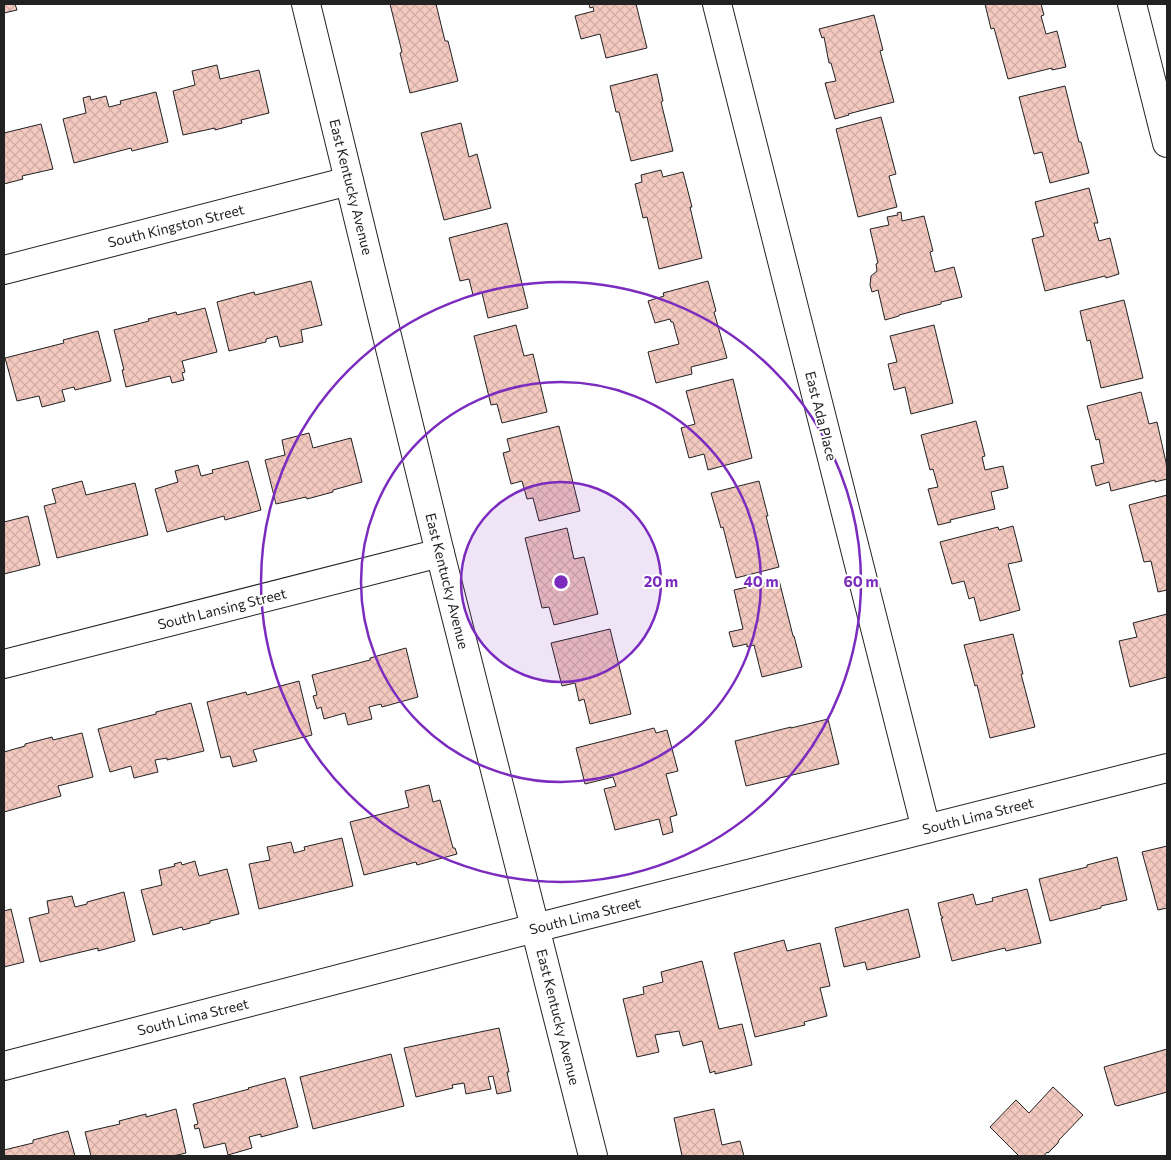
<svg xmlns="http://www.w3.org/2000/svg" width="1171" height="1160" viewBox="0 0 1171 1160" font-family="Commissioner,sans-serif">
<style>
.building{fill:url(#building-cross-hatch);stroke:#222}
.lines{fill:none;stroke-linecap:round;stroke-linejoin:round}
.minor-casing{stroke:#222;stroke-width:30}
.minor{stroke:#fff;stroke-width:28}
.ring{fill:none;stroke:#7b2cbf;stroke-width:2.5}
.labels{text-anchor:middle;stroke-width:4;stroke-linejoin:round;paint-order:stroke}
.street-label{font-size:14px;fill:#222;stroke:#fff}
.centre{fill:#7b2cbf;stroke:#fff;stroke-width:2.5}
.ring-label{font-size:15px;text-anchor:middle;font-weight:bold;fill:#7b2cbf;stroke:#fff;stroke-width:4;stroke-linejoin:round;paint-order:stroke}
</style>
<defs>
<pattern id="building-cross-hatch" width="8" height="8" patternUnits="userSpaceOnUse" patternTransform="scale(1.25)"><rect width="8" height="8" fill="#f3c9c0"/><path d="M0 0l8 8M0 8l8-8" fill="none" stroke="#d0aca5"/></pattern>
</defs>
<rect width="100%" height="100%" fill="#fff"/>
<g class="building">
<polygon points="4,4 15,4 17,10 4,13"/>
<polygon points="390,4 436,4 445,41 448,41 458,81 410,93 400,53 402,52"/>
<polygon points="589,4 636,4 647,48 606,58 600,34 581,39 575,16 594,11 593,7 590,8"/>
<polygon points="985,4 1041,4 1044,15 1041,16 1046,34 1057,31 1066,67 1052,70 1052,68 1008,79 994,28 991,29"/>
<polygon points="874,15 883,50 880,51 894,102 848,114 849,115 835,119 825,83 836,81 831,63 829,63 824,37 822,38 819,29"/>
<polygon points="217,65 220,79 259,70 269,113 241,120 242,123 215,130 215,128 183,135 173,91 195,85 192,71"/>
<polygon points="657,74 663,101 661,102 673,151 631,161 619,112 616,112 610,86"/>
<polygon points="1065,86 1079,142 1081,142 1089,173 1050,183 1042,152 1034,154 1019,97"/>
<polygon points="156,92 168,142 132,151 131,148 74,163 63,119 86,113 83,98 90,96 91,100 106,96 109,107 121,104 120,101"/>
<polygon points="881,117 896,174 889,176 897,207 858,217 836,129"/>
<polygon points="461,123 469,157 477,154 491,208 444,220 421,133"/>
<polygon points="41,124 53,169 22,176 23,179 4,184 4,133"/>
<polygon points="661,170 663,177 683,172 692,207 690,207 702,258 659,269 647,217 643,218 635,184 642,182 641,175"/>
<polygon points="1089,188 1098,223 1094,223 1099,241 1110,238 1119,274 1106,278 1105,276 1045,291 1032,239 1044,236 1035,202"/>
<polygon points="901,212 902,221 924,216 933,251 930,252 935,272 954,267 962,297 941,302 941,304 899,315 899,316 885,320 878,290 872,292 870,285 871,276 877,271 876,264 878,263 870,229 889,225 887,217 898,215 897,213"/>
<polygon points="507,223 528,308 488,318 482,293 473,295 469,279 460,281 449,238"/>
<polygon points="311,281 322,325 301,330 303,342 280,347 277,336 266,339 266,342 229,351 217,302 254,292 255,295"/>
<polygon points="708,281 716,311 714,312 727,358 691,367 692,374 656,383 648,352 679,344 673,322 671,322 670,319 655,323 648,301 664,296 663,293"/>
<polygon points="1124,300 1143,378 1101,388 1090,340 1087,341 1080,311"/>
<polygon points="205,308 217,352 182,361 185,372 182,373 184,380 172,383 170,376 126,387 122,370 124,370 114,330 149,321 148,319 176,312 177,315"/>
<polygon points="516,325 524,356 533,354 547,412 502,423 497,404 491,405 474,336"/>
<polygon points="934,325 953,403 911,414 905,387 894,390 888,364 897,362 890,336"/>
<polygon points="98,331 111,381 75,390 74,387 62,390 65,401 42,407 39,396 17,401 5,358 64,343 63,340"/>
<polygon points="733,379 752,458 708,470 704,454 689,458 681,428 695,424 686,391"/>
<polygon points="1141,392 1149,424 1157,422 1167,467 1167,479 1155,482 1155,480 1111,491 1109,482 1096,486 1091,466 1104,463 1099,439 1096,440 1087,406"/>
<polygon points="976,421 985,456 982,457 985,470 1003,466 1008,488 991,492 995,509 950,520 951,522 938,525 928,489 938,487 933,469 930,470 921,435"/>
<polygon points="559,426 580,511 539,521 533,498 527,499 522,481 511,484 503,453 510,451 507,439"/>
<polygon points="309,433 313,448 351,438 362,482 333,490 333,492 307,499 306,497 276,504 265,460 285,455 282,440"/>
<polygon points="248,461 261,510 225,520 224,516 167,532 155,489 178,482 175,471 198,465 201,476 213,473 212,470"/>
<polygon points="82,481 86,495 135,483 148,535 57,558 44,506 56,503 52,489"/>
<polygon points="759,481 768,516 766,516 779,567 736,578 723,527 721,528 711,493"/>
<polygon points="1167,495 1167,590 1158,592 1151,561 1144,562 1129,505"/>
<polygon points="28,516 40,565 4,574 4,522"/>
<polygon points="1013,526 1022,561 1008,564 1020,610 980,621 974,597 969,599 964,581 952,584 940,542 998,527 999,530"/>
<polygon points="567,528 574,559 584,557 598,614 554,625 549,607 542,608 525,538"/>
<polygon points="779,580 793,636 794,636 802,667 762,677 754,645 747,647 747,644 733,647 729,632 743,629 734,590"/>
<polygon points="1167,614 1167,677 1130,687 1119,641 1137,637 1133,623"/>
<polygon points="610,629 631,714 590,724 584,699 579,701 575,683 562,686 551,643"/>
<polygon points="1013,634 1023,674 1021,674 1035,727 990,738 977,685 975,686 964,645"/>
<polygon points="406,648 418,697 382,707 381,704 369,707 372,719 348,725 345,713 324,719 321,707 317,709 313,696 317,695 312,675 370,660 370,658"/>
<polygon points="299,681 312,735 253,750 257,761 233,767 230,756 221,758 207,702 246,692 247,695"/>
<polygon points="191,703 204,751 167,760 167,758 155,760 158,772 134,778 131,766 110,772 98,729 156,714 156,712"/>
<polygon points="828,719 839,764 746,786 735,741 791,727 791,728"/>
<polygon points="654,728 656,733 667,730 678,771 666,774 677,815 670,817 673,832 663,835 659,819 615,830 604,789 616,786 613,777 585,784 576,748"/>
<polygon points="82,733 93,777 58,786 61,796 4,812 4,752 25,746 25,744 52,737 53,740"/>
<polygon points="429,785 433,802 440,800 453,848 455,848 457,854 417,865 416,862 364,875 350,822 409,807 405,791"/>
<polygon points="342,838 353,886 259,909 249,864 270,860 267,847 291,842 294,853 305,850 304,847"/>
<polygon points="1167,846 1167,908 1158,910 1142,852"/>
<polygon points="1117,857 1127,900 1101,906 1101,908 1050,921 1039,879 1087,867 1087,865"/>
<polygon points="195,861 199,876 227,869 239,914 210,921 210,923 183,930 182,927 153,935 141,890 162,885 159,870 175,866 174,864 181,862 182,865"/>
<polygon points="1027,889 1041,943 1006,951 1005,948 952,961 941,918 943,918 942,916 941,916 938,903 973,894 976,905 993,901 992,898"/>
<polygon points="124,892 135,941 98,951 98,948 40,962 29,918 49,913 47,901 72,896 75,907 87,904 87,902"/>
<polygon points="11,909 24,962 4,967 4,911"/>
<polygon points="908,909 920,957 867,970 865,962 844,967 835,928"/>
<polygon points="784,940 787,951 820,943 830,986 820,988 827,1016 804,1022 805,1025 755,1037 734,953"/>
<polygon points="702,961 719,1029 742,1024 752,1065 715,1074 715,1071 710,1073 702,1041 683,1046 679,1031 655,1035 659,1052 637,1057 623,999 644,994 643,987 663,982 661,972"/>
<polygon points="499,1028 509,1072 507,1072 511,1091 497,1094 493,1076 488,1077 491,1089 466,1094 464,1083 452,1085 453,1088 416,1097 404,1048"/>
<polygon points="1167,1049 1167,1092 1117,1106 1116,1105 1115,1105 1104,1067"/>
<polygon points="391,1054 404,1106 313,1129 300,1077"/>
<polygon points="285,1078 298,1127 261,1137 261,1134 249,1137 252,1148 228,1155 225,1143 204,1148 199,1128 195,1129 194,1125 198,1124 193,1104 249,1089 248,1088"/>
<polygon points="1053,1087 1083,1115 1059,1140 1058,1143 1048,1153 1047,1152 1044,1156 1019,1156 990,1127 1016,1100 1029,1113"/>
<polygon points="176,1109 186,1153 173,1156 91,1156 85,1132 120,1124 119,1121 146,1114 146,1117"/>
<polygon points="714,1109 722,1145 740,1141 744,1156 682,1156 674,1118"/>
<polygon points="68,1131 75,1156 4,1156 4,1150 33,1143 33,1140"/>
</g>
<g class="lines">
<defs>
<g id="minor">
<polyline points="306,4 440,553 593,1156"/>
<polyline points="717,4 926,829"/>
<polyline points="1132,4 1167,143"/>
<polyline points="4,270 349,181"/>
<polyline points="4,664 440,553"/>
<polyline points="4,1066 535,928 1167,768"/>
</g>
</defs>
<use href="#minor" class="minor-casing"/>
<use href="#minor" class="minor"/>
</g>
<circle cx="561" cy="582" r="100" fill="#7b2cbf" fill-opacity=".12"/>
<g class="ring">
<circle cx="561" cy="582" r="100"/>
<circle cx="561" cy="582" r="200"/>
<circle cx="561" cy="582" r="300"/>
</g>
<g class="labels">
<g class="street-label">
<text transform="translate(351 187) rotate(76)" y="5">East Kentucky Avenue</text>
<text transform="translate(176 226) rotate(-14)" y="5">South Kingston Street</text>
<text transform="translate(821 416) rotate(76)" y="5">East Ada Place</text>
<text transform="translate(447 581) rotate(76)" y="5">East Kentucky Avenue</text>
<text transform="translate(222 609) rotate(-14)" y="5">South Lansing Street</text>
<text transform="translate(978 816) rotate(-14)" y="5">South Lima Street</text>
<text transform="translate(585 916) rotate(-14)" y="5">South Lima Street</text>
<text transform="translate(193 1017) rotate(-14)" y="5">South Lima Street</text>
<text transform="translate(558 1017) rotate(76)" y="5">East Kentucky Avenue</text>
</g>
</g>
<circle cx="561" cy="582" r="8" class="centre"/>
<g class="ring-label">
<text x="661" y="587">20 m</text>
<text x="761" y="587">40 m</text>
<text x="861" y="587">60 m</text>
</g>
<rect width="1171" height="1160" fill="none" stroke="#222222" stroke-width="10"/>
</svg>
